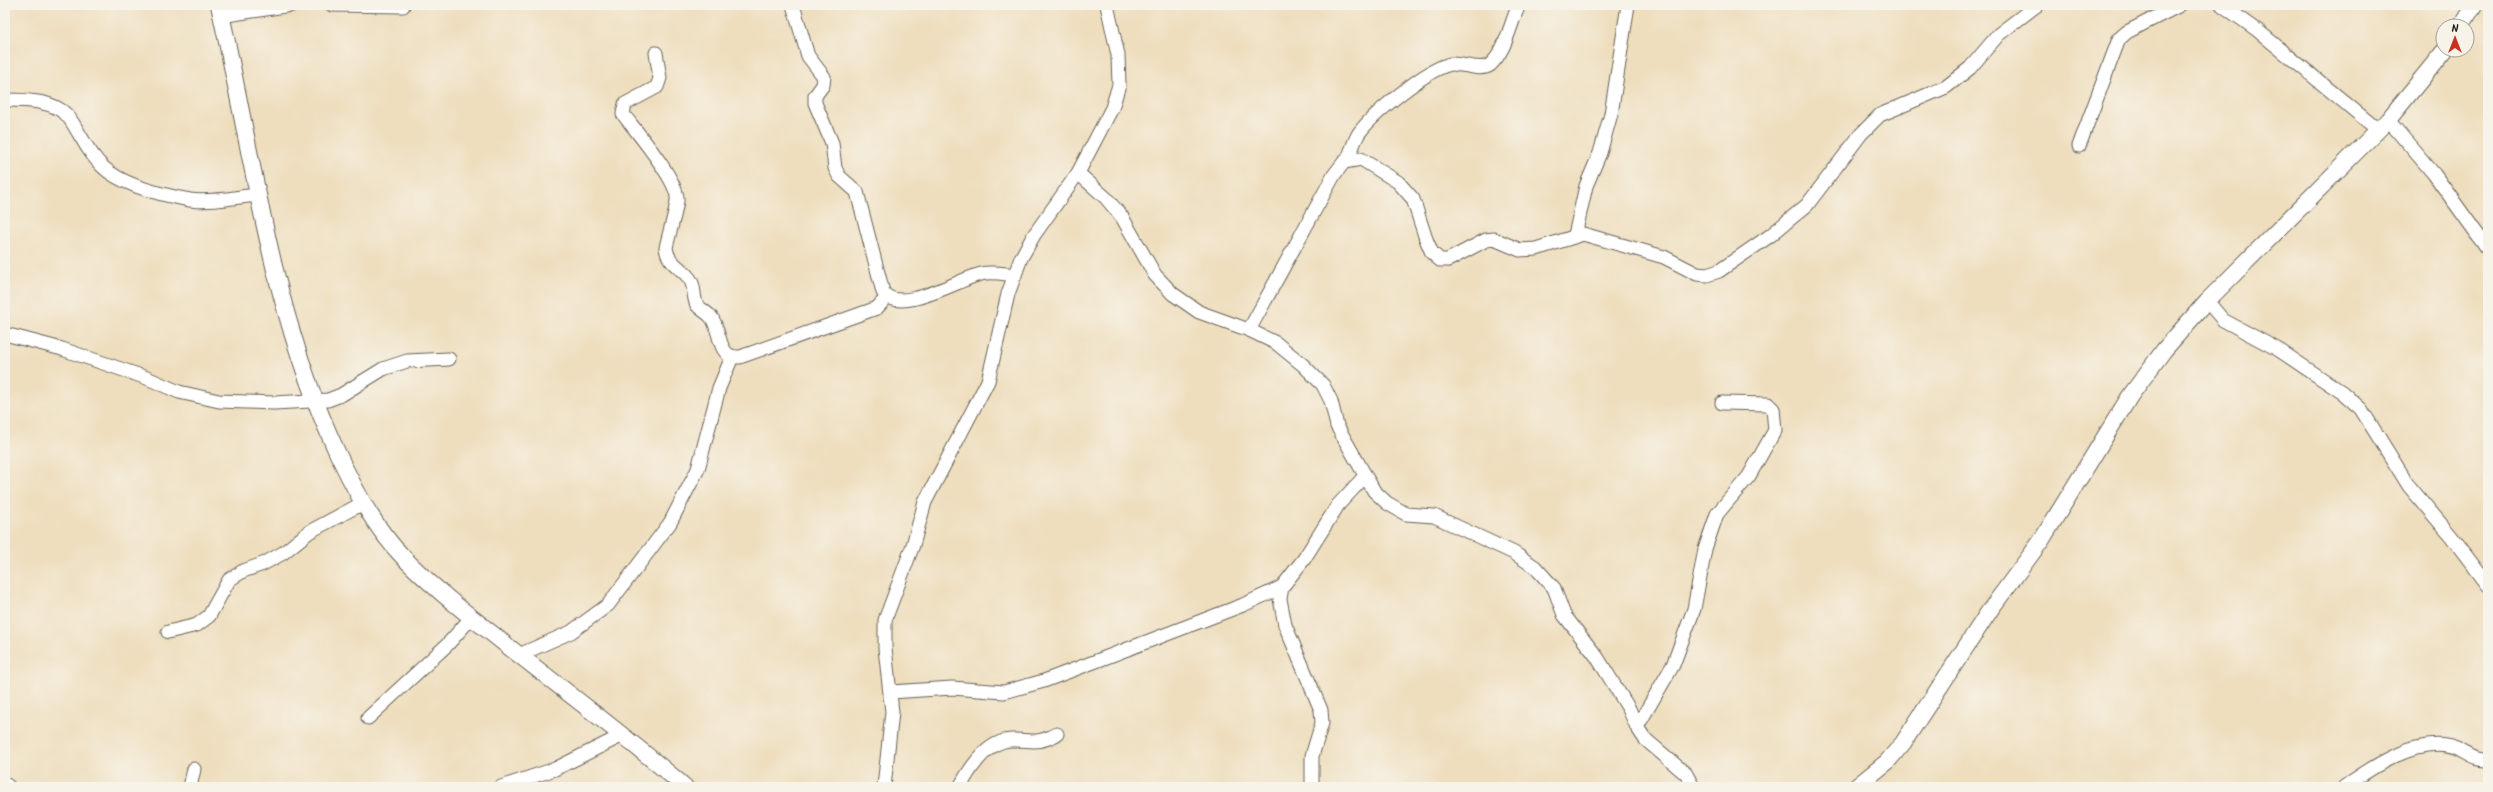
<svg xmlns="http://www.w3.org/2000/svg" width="2493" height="792" viewBox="0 0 2493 792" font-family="Kalam,sans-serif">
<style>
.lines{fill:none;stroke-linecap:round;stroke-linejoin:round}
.minor-casing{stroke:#666055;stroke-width:15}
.major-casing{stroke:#666055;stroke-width:18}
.minor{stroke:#fff;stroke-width:13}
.major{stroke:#fff;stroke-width:16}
</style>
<rect width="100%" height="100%" fill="#f7f3e8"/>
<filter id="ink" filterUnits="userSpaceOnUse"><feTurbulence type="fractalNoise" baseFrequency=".025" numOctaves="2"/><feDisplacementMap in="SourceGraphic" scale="8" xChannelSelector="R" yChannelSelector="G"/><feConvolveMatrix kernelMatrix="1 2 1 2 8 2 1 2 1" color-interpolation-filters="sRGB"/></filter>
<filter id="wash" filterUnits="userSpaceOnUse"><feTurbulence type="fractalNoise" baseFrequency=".012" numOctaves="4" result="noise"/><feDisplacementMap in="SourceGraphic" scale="16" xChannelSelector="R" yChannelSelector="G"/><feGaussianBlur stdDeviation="0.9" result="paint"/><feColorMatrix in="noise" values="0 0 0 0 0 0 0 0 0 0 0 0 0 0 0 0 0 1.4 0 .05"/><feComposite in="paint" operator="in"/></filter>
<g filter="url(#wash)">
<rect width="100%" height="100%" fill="#eedebe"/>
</g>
<g filter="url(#ink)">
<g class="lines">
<defs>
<g id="minor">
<polyline points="332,5 403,6"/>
<path d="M 793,5 L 808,56 L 824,77 L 823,85 L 815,96 L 815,103 L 832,143 L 835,168 L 839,176 L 857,192 L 883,292 C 900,316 959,279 981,274 C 992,271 1004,274 1015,275"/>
<polyline points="2222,5 2257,30 2378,130"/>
<polyline points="221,16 291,5"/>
<path d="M 656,53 L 660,78 L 657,87 L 625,104 L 623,114 C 635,130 680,182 677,201 C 675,216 669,233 666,248 C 668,265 684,268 691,281 C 695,288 693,298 697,305 C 701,310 707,312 711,317 C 722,330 716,359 740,357 L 877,308 L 887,297"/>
<path d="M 5,100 C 26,100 57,100 70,119 C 81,135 88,153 103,167 C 123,186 162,195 190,200 C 212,203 236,197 257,195"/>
<polyline points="2388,120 2434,174 2488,249"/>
<polyline points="2079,146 2119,39 2127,32 2180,5"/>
<path d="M 1347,161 C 1351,152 1354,141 1359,133 C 1373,114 1428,68 1451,64 C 1462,63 1480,72 1490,65 C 1506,51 1510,24 1519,5"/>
<polyline points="1078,173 1106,198 1122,217 1155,275 1173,294 1199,312 1249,330 1276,343 1303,365 1323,385 1331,401 1337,426 1374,491 1387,503 1406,514 1434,516 1514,553 1535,567 1554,588 1564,615 1597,657 1629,709 1637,727 1645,739 1686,774 1693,787"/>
<polyline points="1575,235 1586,186 1600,153 1611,114 1628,5"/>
<polyline points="2207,301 2223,320 2279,350 2343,393 2361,409 2409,486 2451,536 2488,585"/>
<polyline points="1249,330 1334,175 1344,162 1361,159 1398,182 1413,199 1426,239 1432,253 1440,260 1448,260 1486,240 1494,239 1520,250 1536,249 1583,234 1664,257 1697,274 1707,275 1719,271 1771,235 1807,205 1861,134 1880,115 1946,87 1970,68 1999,34 2037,5"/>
<polyline points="5,334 62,349 147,378 179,392 219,401 274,403 328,400 341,395 383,369 407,361 449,359"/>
<polyline points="168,632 197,625 209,616 229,580 243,571 263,564 283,553 309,532 363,503"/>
<polyline points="519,655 571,632 608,605 670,523 698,469 719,388 732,357"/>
<polyline points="891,692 952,688 1004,692 1044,681 1243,605 1282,587"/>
<polyline points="368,718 447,645 471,618"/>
<polyline points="1637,727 1673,665 1694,609 1705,549 1717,514 1749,476 1775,430 1773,409 1768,404 1722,403"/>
<polyline points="5,784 9,787"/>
<polyline points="190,787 194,769"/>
<polyline points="501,787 555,769 621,736"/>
<polyline points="884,787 892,712 885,648 885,620 913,545 925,502 988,381 1008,294 1021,258 1034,235 1078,173 1112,108 1119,85 1118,55 1107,5"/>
<path d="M 960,787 C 970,768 987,741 1011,740 C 1033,739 1033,746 1057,734"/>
<polyline points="1312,787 1312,756 1322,723 1321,710 1285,625 1280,599 1282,587 1304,559 1338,505 1365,476"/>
<path d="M 2344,787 C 2372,767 2415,738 2451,747 C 2466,751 2472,761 2488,760"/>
</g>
<g id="major">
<path d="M 219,5 C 253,156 271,311 337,452 C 355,490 374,527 403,557 C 434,589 470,616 505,644 C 565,691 627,737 685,787"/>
<polyline points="2461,26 2474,5"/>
<polyline points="1856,787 1887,762 1903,743 1990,610 2041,541 2130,396 2164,350 2207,301 2388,120 2445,50"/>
</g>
</defs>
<use href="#minor" class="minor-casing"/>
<use href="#major" class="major-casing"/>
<use href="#minor" class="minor"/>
<use href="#major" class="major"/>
</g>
</g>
<rect width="2493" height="792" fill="none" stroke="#f7f3e8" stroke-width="20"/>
<g transform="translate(2455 38)"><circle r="19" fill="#f7f3e8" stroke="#9f9d96"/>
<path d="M0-3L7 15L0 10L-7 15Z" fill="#c8321e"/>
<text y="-6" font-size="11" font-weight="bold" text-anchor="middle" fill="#1c1c1c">N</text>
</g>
</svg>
